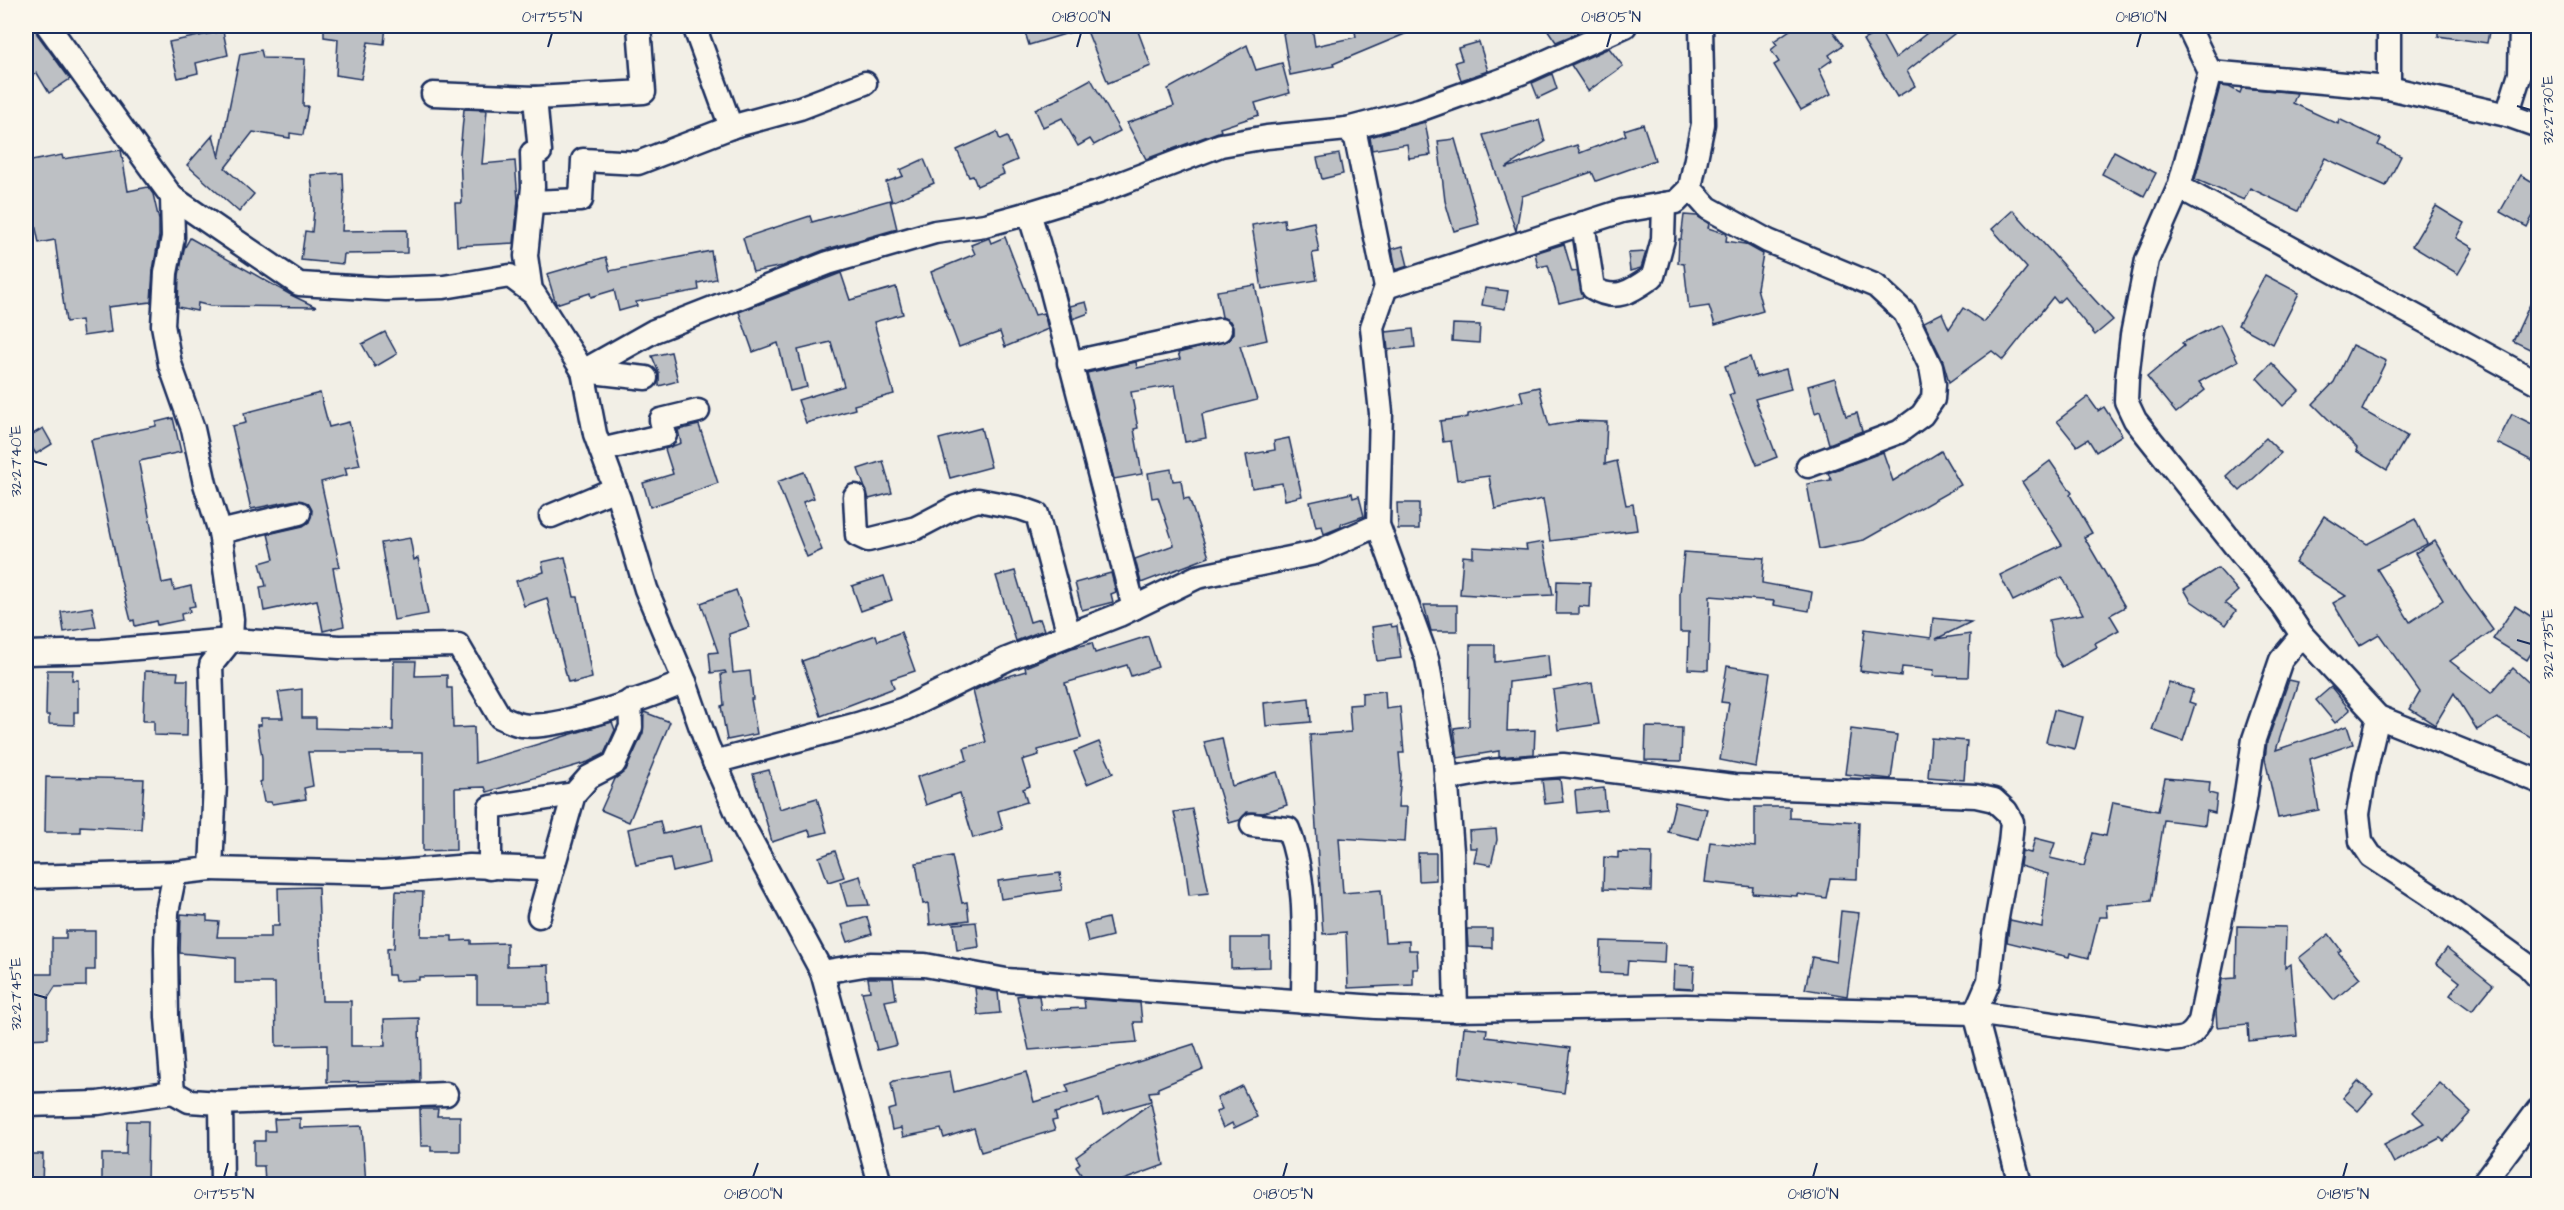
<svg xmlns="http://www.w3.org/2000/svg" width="2564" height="1210" viewBox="0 0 2564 1210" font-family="'Architects Daughter',sans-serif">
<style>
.building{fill:#bdc0c4;stroke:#1b2f5e;stroke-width:1.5}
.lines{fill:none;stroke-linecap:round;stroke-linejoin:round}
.minor-casing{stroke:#1b2f5e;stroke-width:27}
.minor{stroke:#fbf7ec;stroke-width:22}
.ticks{fill:none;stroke:#1b2f5e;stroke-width:2}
.neatline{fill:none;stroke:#1b2f5e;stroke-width:2}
.ticks-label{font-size:15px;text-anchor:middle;fill:#1b2f5e}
</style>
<rect width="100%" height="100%" fill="#f2efe6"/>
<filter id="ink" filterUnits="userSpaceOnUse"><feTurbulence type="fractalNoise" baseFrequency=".0167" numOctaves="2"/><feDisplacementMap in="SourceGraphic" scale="12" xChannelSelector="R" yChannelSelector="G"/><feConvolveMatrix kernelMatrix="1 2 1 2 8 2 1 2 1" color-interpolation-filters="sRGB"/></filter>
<g filter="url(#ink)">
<g class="building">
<polygon points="26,26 35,26 37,34 70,79 49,93 37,73 26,78"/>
<polygon points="324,26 386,26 384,44 368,42 361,79 336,75 338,39 324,37"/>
<polygon points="1023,26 1077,26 1078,30 1029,45"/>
<polygon points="1085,26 1136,26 1151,66 1108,83"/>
<polygon points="1354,26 1424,26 1333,64 1334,66 1290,75 1283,33 1312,27 1315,46 1356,37"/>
<polygon points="1545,26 1573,26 1578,33 1556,42"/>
<polygon points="1796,26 1829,26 1843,45 1829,55 1832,60 1819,69 1831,94 1801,110 1774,65 1779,62 1771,50 1777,45 1774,41"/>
<polygon points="1936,26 1964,26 1907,71 1915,86 1897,97 1863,40 1880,31 1895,58"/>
<polygon points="2438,26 2490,26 2487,43 2438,36"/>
<polygon points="223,31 228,55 196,63 198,73 178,78 169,42"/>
<polygon points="1479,42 1488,71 1461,80 1455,62 1462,60 1458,48"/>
<polygon points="1247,45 1256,70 1282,63 1290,93 1255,103 1259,115 1220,128 1221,131 1146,159 1127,123 1174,106 1168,89"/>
<polygon points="1609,48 1623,66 1588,91 1571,65"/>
<polygon points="261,50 263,58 305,59 303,106 308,106 303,135 290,133 290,138 253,132 225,168 254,194 239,212 187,165 213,135 219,158 240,54"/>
<polygon points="1552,74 1557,89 1538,98 1532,83"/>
<polygon points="1091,79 1120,131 1094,145 1090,139 1078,146 1062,118 1043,127 1035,109 1061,98 1060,96"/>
<polygon points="2220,86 2229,87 2240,93 2242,88 2297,93 2293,103 2338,124 2339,119 2381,139 2378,145 2401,156 2386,186 2325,158 2298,211 2250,188 2244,200 2195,179"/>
<polygon points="464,109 487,110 482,164 515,161 518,200 514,243 457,246 455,203 462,203 460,153"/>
<polygon points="1539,120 1545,142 1506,168 1577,145 1580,153 1626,135 1624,130 1643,124 1655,160 1596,181 1592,172 1522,196 1516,231 1483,135"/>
<polygon points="1425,122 1431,155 1409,158 1407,144 1372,150 1370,137"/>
<polygon points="997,132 1000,140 1007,137 1017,160 1001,167 1004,174 977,186 973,176 969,177 957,150"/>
<polygon points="1455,139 1479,224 1454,231 1445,201 1438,141"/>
<polygon points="121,150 128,191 148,187 153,194 159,220 159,236 153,270 151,302 108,307 111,332 83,336 81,320 66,322 55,240 39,243 28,191 26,191 26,162 62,155 63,159"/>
<polygon points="2114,151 2156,173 2144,196 2102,174"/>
<polygon points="1339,154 1343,174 1322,179 1317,158"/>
<polygon points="924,159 934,183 892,202 886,182 903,176 900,170"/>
<polygon points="343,173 344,199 342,231 407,230 407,253 344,254 343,264 301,260 305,231 312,232 314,210 311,175"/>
<polygon points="2521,175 2538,185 2538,206 2527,227 2500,212"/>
<polygon points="890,200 897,229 824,250 783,266 753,272 743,238 810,216 812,222"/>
<polygon points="2436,206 2464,223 2456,238 2473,248 2458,274 2412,246"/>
<polygon points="2013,210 2113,320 2095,335 2064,297 2058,303 2053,297 2003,360 1992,351 1949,382 1943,361 1924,322 1942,313 1949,329 1963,308 1984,322 2027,268 1992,229"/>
<polygon points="1684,215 1697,216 1709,224 1708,228 1727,234 1726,241 1745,244 1763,254 1757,288 1763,311 1715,325 1709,306 1689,309 1684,264 1678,263 1679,239 1681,239"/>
<polygon points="1284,219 1285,228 1314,222 1319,252 1312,253 1317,280 1262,289 1252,225"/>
<polygon points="1005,237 1035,315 1044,313 1048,329 1005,347 1000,332 959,347 931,272 975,254 971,245 989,238 991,243"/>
<polygon points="190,238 291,295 316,307 210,306 198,303 197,311 178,307 179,275 184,249"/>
<polygon points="1564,244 1572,272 1577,271 1583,297 1559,303 1548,265 1538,267 1535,253"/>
<polygon points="1403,246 1408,266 1396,270 1392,249"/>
<polygon points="711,251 716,279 698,283 699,290 636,302 637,306 619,311 614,290 591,297 590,293 556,304 547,274 606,257 610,271"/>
<polygon points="1646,252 1641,268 1630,271 1628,253"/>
<polygon points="841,273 850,300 896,287 903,314 874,322 894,394 854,405 855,409 806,423 798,400 844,386 831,342 798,350 807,387 790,391 778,343 753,352 739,312"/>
<polygon points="2265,275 2299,293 2273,344 2238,325"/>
<polygon points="1255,285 1267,340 1240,346 1257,400 1202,414 1206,438 1185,442 1175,385 1131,392 1138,428 1134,429 1142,474 1114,479 1087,373 1136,362 1137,368 1180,359 1178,353 1229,340 1233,334 1233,327 1230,321 1222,317 1217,291"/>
<polygon points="2538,287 2538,353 2513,341"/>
<polygon points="1485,288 1508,291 1505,309 1482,305"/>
<polygon points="1086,302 1089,313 1073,319 1070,306"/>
<polygon points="1453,324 1480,325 1479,343 1452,341"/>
<polygon points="2220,324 2238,361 2199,382 2205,390 2176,413 2147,377 2184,346 2182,343"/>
<polygon points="1413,329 1415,347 1388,350 1386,332"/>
<polygon points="385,332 397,354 375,367 362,344"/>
<polygon points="2352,345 2386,361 2362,410 2407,436 2387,470 2356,451 2357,448 2313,404 2334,382"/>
<polygon points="671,352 678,381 659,386 659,373 652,356"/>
<polygon points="1750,357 1756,377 1786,369 1791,389 1755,399 1777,457 1757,465 1729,395 1734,393 1725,366"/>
<polygon points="2272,363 2299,391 2283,406 2257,378"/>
<polygon points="1835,378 1846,416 1857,413 1862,431 1829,444 1820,411 1815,413 1808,386"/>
<polygon points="1539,387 1549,426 1576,421 1607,422 1605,464 1617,461 1626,505 1633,504 1637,530 1550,541 1543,499 1495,509 1489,476 1457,480 1451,441 1443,442 1440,421 1468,417 1468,414 1523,401 1520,391"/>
<polygon points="320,393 329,427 349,422 360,465 345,468 347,475 321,482 340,567 333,568 344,626 323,631 317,600 264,611 260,587 266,586 260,563 274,559 268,534 303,526 309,522 312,510 308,503 296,500 251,509 232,426 246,423 244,413"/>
<polygon points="2088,397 2098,411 2104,407 2122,435 2096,452 2088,439 2077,446 2057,421"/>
<polygon points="2512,414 2538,427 2538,464 2497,443"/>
<polygon points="173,418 181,452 140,461 139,464 162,583 172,581 174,590 191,586 195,606 189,607 190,612 181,614 182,620 157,625 156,621 135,626 134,620 131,621 120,577 91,440 156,426 156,422"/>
<polygon points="699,425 718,483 650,507 643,483 673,474 665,449 681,443 678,430"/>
<polygon points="43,428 52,444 36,454 26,438"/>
<polygon points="981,428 991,467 950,478 939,439"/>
<polygon points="1289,438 1302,496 1285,500 1282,483 1252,488 1246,455 1275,450 1274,441"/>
<polygon points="2266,438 2281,453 2240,491 2226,476"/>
<polygon points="1941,451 1961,485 1864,540 1819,549 1807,484 1831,480 1828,473 1883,452 1893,481"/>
<polygon points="883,461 892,493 869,499 858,469"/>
<polygon points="2050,461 2072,493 2070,495 2092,533 2084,537 2125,607 2110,615 2119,630 2095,643 2097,647 2062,667 2055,656 2049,620 2083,614 2062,577 2013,601 2000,575 2062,545 2022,482"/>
<polygon points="1171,469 1173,481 1181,480 1184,499 1189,498 1209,557 1141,583 1135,559 1174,545 1158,497 1152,498 1148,473"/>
<polygon points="804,472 814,498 803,502 822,550 807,557 777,482"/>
<polygon points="1352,493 1353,498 1359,496 1364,516 1341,524 1341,527 1324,534 1322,526 1316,527 1310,502"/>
<polygon points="1397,503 1419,503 1419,529 1398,529"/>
<polygon points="2324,516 2367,544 2415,519 2427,544 2377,569 2410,622 2443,600 2415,553 2435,541 2464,590 2493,630 2450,661 2491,693 2513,668 2538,691 2538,741 2497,718 2477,730 2454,693 2435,725 2410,709 2420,692 2379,634 2359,646 2333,603 2346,596 2295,563"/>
<polygon points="410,538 414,560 418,558 428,614 394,620 381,543"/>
<polygon points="1543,542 1553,595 1507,597 1460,594 1463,556 1473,557 1473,547 1527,550 1526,545"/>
<polygon points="1684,552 1764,558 1762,583 1812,592 1809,611 1773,605 1774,601 1710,596 1708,670 1688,669 1689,632 1680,632 1680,594"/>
<polygon points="565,557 574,597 578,597 592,678 573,683 573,681 568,682 547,598 524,606 516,581 544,572 542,562"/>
<polygon points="2218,568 2238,591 2225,603 2236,611 2226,625 2191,601 2184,589"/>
<polygon points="1015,571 1030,622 1040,619 1044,630 1016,641 996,576"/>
<polygon points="1111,573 1116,592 1111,594 1113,602 1082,610 1075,583"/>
<polygon points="884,576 892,600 861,611 852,586"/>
<polygon points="1557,581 1590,582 1589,607 1579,606 1579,614 1556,614"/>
<polygon points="736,590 749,627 729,634 733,673 750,671 753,699 751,699 757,734 727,740 721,706 724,705 721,674 726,673 725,671 711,673 709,653 718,652 701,603"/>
<polygon points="1424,605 1457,605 1457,631 1431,631"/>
<polygon points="2515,606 2538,621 2538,642 2527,660 2493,639"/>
<polygon points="92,607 96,627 64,632 61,612"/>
<polygon points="1933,618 1971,622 1936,639 1970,634 1968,677 1933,676 1934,670 1902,667 1901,676 1860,671 1865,629 1931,638"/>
<polygon points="1391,624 1392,627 1397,626 1401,658 1377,661 1372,627"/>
<polygon points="901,632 915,671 891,679 894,688 821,716 802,661 876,635 878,641"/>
<polygon points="1148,636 1158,667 1131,676 1127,665 1065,683 1081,738 1038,750 1039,755 1022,760 1030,786 1023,789 1027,802 998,811 1003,829 973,838 960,793 926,805 917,777 967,760 964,748 986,742 973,691 995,680 1026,671 1025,667 1072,648 1092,643 1095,653"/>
<polygon points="1470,645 1495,645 1495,662 1548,655 1550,677 1509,682 1507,731 1535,730 1534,754 1499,757 1499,751 1458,758 1454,728 1469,726"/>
<polygon points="394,661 416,661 415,676 447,675 447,688 452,688 453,728 474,727 475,763 612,722 615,730 604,754 588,762 487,792 485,787 455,788 456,850 423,851 423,752 308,752 313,786 304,788 306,799 272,804 271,802 264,802 260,782 262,781 262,758 257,725 261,725 261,718 283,718 278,692 302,689 302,718 316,718 316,728 393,730"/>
<polygon points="1727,666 1770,673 1756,767 1720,760 1729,703 1721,702"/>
<polygon points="47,670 73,670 72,680 78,680 78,712 74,712 74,725 49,724 49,715 46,715"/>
<polygon points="145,671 178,672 177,680 188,680 187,736 154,735 154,721 143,721"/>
<polygon points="2289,680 2298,682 2276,750 2347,726 2353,744 2310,759 2319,810 2278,818 2265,759 2267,742"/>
<polygon points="2169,682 2193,690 2189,702 2195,704 2183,741 2152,730"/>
<polygon points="1592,683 1599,724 1558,730 1553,690"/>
<polygon points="2331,687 2350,710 2335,723 2316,700"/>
<polygon points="1385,691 1386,709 1400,707 1404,753 1399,753 1401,775 1398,807 1407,807 1405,842 1339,838 1343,893 1381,890 1385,942 1409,941 1409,950 1417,950 1418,969 1413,969 1413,985 1348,988 1346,932 1323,934 1310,735 1351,732 1349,705 1362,704 1362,693"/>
<polygon points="1309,698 1311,722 1266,726 1264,703"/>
<polygon points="2054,710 2083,717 2075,749 2046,742"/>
<polygon points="644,712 670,722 629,822 601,810 615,779 626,770 643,733"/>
<polygon points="1646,727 1682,728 1681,761 1645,760"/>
<polygon points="1851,729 1897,735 1891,779 1845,774"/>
<polygon points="1222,738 1232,786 1277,772 1287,805 1263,813 1247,812 1240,820 1229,823 1204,742"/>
<polygon points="1931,738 1967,741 1964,780 1928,777"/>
<polygon points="1099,742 1113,773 1087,784 1074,752"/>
<polygon points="769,770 780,809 817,798 827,832 811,836 809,830 772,842 753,774"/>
<polygon points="46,777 144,779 141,829 80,826 80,832 45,832"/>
<polygon points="2165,778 2210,782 2209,793 2217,795 2215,813 2207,811 2205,825 2164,820 2151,901 2106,905 2107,917 2099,917 2089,958 2070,953 2069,957 2007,942 2010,920 2042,927 2048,874 2020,866 2022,851 2031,853 2035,838 2055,843 2050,858 2084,866 2093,833 2106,836 2113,802 2158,811"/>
<polygon points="1560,779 1563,802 1545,804 1542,780"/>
<polygon points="1604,788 1606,810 1577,813 1575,791"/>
<polygon points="1675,802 1707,809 1699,839 1668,832"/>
<polygon points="1755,807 1790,807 1790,818 1859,822 1857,879 1830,878 1826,898 1797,894 1797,896 1752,893 1753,887 1705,882 1710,842 1755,847"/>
<polygon points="1192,809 1209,893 1189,895 1184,856 1174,812"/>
<polygon points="660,821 663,834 702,825 710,863 673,872 670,858 636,865 628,829"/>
<polygon points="1496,829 1497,840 1491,865 1474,862 1477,848 1470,848 1469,831"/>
<polygon points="835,851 844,877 828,882 819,857"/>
<polygon points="1618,852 1652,853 1651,891 1603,889 1604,857 1618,858"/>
<polygon points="1418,853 1436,853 1436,880 1419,881"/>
<polygon points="952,856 962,903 967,902 969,920 930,925 928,903 923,904 916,863"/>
<polygon points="1060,873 1062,890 1001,899 998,881"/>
<polygon points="860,876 869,905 847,906 840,882"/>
<polygon points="318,887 322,1001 351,1001 351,1046 385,1046 384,1019 419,1018 420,1081 327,1082 327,1045 276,1046 275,983 235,983 235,958 180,953 181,914 207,916 207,921 219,922 217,937 271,937 271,926 279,926 278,888"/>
<polygon points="396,891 423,892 421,936 452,936 452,941 471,940 471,944 507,943 507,966 549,965 550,1004 477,1004 477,976 419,977 419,980 395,981 394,975 388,975 387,949 394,948"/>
<polygon points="1841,911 1859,913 1847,996 1805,989 1812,957 1836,962"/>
<polygon points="867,917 872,934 848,942 842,925"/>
<polygon points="1108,918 1112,936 1088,942 1084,924"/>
<polygon points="976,922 979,947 957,950 954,924"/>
<polygon points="2237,926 2286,927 2285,968 2291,964 2297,1036 2249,1041 2248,1024 2217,1027 2216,1011 2222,979 2236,978"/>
<polygon points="1467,929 1492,929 1492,948 1468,947"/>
<polygon points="66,931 95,931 95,970 86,970 86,986 55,987 48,998 48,1038 26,1039 26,974 52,974 52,938 66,938"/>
<polygon points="2329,934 2341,950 2338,952 2360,978 2334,1000 2299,958"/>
<polygon points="1231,938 1270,938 1270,967 1231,968"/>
<polygon points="1601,941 1665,943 1664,963 1628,961 1627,974 1600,973"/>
<polygon points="2447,948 2493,985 2472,1011 2450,995 2460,982 2436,963"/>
<polygon points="1674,965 1694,966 1693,989 1673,988"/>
<polygon points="868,978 893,978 896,999 885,1001 897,1045 877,1050 862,992 870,991"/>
<polygon points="975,988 998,992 1000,1013 978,1015"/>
<polygon points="1024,995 1039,996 1041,1010 1085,1008 1084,999 1140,1003 1142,1022 1134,1022 1137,1042 1029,1050 1017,996"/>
<polygon points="1464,1027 1487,1029 1486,1037 1570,1048 1564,1093 1459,1077"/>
<polygon points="1194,1044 1203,1069 1158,1088 1158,1091 1149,1092 1151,1101 1103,1115 1099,1099 1055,1113 1057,1120 1052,1121 1055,1130 981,1152 974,1128 944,1138 941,1129 903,1137 901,1128 892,1130 888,1110 896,1108 891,1083 894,1081 950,1071 954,1092 1026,1072 1034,1102 1069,1092 1066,1085"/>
<polygon points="2358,1081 2373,1094 2358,1111 2343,1098"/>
<polygon points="2440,1083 2471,1112 2444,1141 2440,1138 2394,1163 2384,1144 2424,1123 2413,1112"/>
<polygon points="1242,1086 1257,1117 1234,1128 1232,1123 1223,1128 1216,1112 1222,1109 1217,1098"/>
<polygon points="1151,1103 1164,1165 1110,1185 1088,1185 1076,1167 1080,1163 1076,1157"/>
<polygon points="420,1109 438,1109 437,1116 460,1116 460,1151 431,1151 431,1146 421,1146"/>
<polygon points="300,1118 300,1128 362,1126 366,1185 265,1184 264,1166 254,1166 254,1141 265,1141 265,1131 275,1131 274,1119"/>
<polygon points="127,1121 148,1121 147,1185 102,1185 102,1154 126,1154"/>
<polygon points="26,1154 43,1154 42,1185 26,1185"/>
</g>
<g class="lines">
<defs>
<g id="minor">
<path d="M 48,26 L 172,197 L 173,237 L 166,273 L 163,325 L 170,364 L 193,429 L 205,484 L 220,532 L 232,619 L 231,640 L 340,647 L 458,645 L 500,717 C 507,720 514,724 522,725 C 556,731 651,696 685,682 L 707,745 L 740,820 L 822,972 L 880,1184"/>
<polyline points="694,26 731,127"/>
<polyline points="2210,72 2389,88 2507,115 2538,126"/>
<polyline points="2389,88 2389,26"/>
<polyline points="433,94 535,98 540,152 532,153 533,187 526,256 531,291"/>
<polyline points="535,98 644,92 639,26"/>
<polyline points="2507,115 2520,74 2521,26"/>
<polyline points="1347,129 1419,110 1521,73 1625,26"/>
<polyline points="2179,187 2538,383"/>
<polyline points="1690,188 1708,208 1768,241 1876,286 1905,313 1931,367 1934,384 1933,399 1922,415 1899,432 1808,466"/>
<polyline points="172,197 299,284 386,289 444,287 510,276 534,294 583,371 595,434 619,499 646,589 685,682"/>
<polyline points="531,202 581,200 583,160 638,163 734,126 800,108 865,83"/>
<polyline points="1029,213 1047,272 1134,608"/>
<path d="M 1583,223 L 1593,288 C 1617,303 1633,290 1653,276 L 1663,239 L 1664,204"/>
<polyline points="1386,287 1622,211 1676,202 1690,188 1703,124 1701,26"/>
<polyline points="1069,363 1220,330"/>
<polyline points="583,371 654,331 828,263 935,232 985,225 1029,213 1098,192 1221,145 1267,137 1347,129 1356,138 1386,287 1372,327 1381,413 1378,525 1427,659 1445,761 1452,851 1456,1010"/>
<polyline points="583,371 646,378"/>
<polyline points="601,450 665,435 661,420 698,411"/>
<polyline points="855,496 857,535 868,540 916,528 956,507 978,500 1020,508 1037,514 1069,635"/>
<polyline points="551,516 615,489"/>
<polyline points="220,532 299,513"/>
<polyline points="2302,635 2378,717 2538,781"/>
<polyline points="26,653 102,651 231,640"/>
<polyline points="2378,717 2365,772 2358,814 2361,841 2371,856 2429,894 2527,965 2538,977"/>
<polyline points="714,762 858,724 904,709 1007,659 1119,615 1197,577 1315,553 1378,525"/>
<polyline points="1446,779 1490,771 1563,765 1734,786 1976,796 1994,800 2006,811 2012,822 2010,843 1994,935 1989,981 1975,1013 2020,1184"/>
<path d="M 1252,825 L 1288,829 C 1309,882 1303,946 1303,1002"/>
<polyline points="490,868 490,807 574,794 589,777 614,764 631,727 630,701"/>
<polyline points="211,869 383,873 470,866 543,869 553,867"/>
<polyline points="26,877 175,873"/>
<polyline points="539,916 574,794"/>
<path d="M 822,972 L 870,964 L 925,965 L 1006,980 L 1376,1007 L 1456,1010 L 1686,1006 L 1975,1013 L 2167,1040 C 2185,1040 2192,1037 2200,1021 L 2244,807 L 2254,739 L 2281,660 L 2302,635 L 2282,605 L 2135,420 L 2126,401 L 2127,379 L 2132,335 L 2147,260 L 2179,187 L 2210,72 L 2188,26"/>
<polyline points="173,1092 189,1101 221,1103 446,1094"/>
<polyline points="221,1103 222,1184"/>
<polyline points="26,1105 98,1103 173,1092 167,1017 166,948 167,912 175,873 211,869 215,783 211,665 231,640"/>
<polyline points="2483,1184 2538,1110"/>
</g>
</defs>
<use href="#minor" class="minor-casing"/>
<use href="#minor" class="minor"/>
</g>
</g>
<path class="ticks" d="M 548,47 L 552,33M 1077,47 L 1081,33M 1607,47 L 1611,33M 2137,47 L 2141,33M 2517,106 L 2531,110M 33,461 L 47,465M 2517,640 L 2531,644M 33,994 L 47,998M 224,1177 L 228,1163M 753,1177 L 758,1163M 1283,1177 L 1287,1163M 1813,1177 L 1817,1163M 2343,1177 L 2347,1163"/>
<rect width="2564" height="1210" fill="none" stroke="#fbf7ec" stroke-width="66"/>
<rect x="33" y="33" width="2498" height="1144" class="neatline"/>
<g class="ticks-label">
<text x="552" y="22">0°17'55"N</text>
<text x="1081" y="22">0°18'00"N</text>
<text x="1611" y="22">0°18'05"N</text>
<text x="2141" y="22">0°18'10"N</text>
<text transform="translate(2548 110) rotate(-90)" y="5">32°27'30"E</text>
<text transform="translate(16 461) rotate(-90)" y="5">32°27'40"E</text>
<text transform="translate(2548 644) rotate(-90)" y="5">32°27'35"E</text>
<text transform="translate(16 994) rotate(-90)" y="5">32°27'45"E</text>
<text x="224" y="1199">0°17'55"N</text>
<text x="753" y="1199">0°18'00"N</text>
<text x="1283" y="1199">0°18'05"N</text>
<text x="1813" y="1199">0°18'10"N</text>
<text x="2343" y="1199">0°18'15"N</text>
</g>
</svg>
